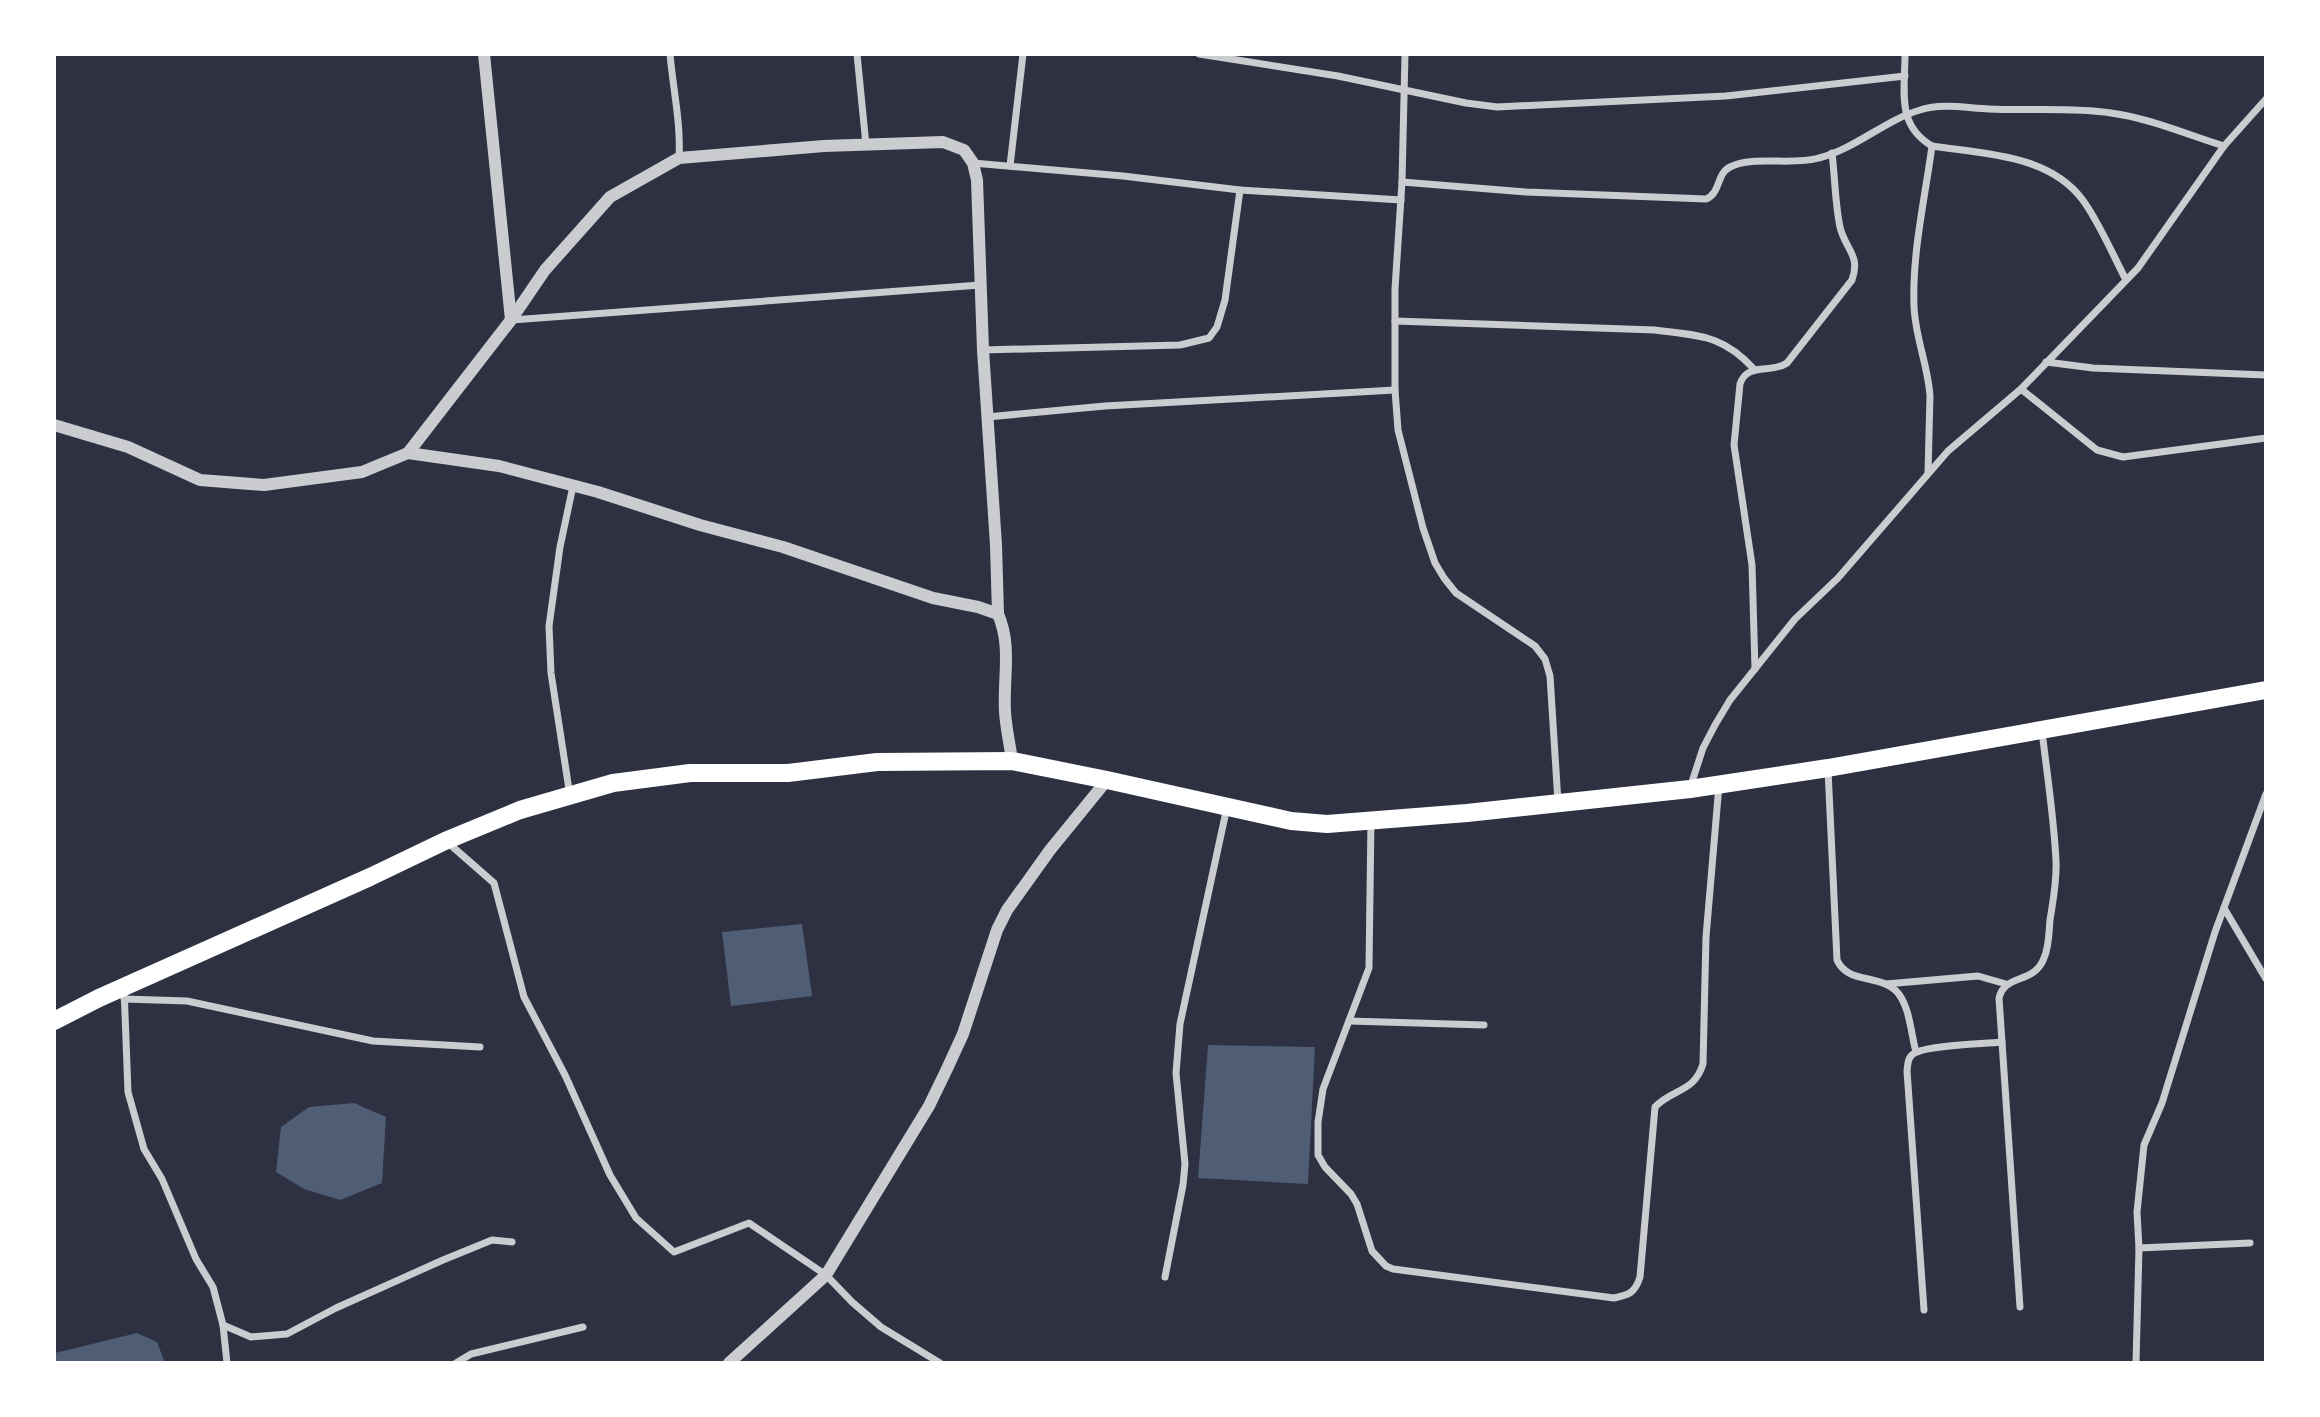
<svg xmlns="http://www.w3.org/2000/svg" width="2320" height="1417" viewBox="0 0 2320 1417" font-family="'Golos Text',sans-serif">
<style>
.water{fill:#4f5d75}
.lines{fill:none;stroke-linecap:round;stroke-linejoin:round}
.minor{stroke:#caccd0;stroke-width:7}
.tertiary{stroke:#caccd0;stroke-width:12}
.primary{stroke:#fff;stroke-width:18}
</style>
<rect width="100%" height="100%" fill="#2d3142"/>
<g class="water">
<polygon points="802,924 812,996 731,1006 722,932"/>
<polygon points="1208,1045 1315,1047 1308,1184 1198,1178"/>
<polygon points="354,1103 386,1117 382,1183 340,1200 304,1189 276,1172 281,1127 309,1107"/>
<polygon points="137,1333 157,1342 165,1363 54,1363 55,1353"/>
</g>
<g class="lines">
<g class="minor">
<path d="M 670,54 C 673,89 681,123 679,158"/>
<polyline points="857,54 866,145"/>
<polyline points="1199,54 1338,76 1466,103 1497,107 1726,96 1905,76"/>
<polyline points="1405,54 1402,182 1395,289 1395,390 1398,430 1423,528 1435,563 1444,578 1456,593 1535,646 1545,659 1550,676 1558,802"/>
<path d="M 1905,54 C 1905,91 1896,125 1932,146 C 1983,154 2048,154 2082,199 C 2098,220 2113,255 2126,280"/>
<polyline points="973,163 1123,176 1240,190 1401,200"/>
<polyline points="1010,166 1023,54"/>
<path d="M 1402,182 L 1526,192 L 1706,199 C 1721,193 1716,174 1730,167 C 1754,155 1791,166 1819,158 C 1855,149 1885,120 1920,110 C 1942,103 1966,108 1989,109 C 2030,111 2071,107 2111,113 C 2149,118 2188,135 2224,146"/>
<polyline points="512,320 980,285"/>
<path d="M 1395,321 L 1655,330 C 1699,336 1722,334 1754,369"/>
<polyline points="983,350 1180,345 1209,338 1217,327 1225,300 1240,190"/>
<polyline points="2046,362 2093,368 2266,375"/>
<polyline points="2021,389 2097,450 2123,457 2266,438"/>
<polyline points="987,417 1105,406 1395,390"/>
<path d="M 1928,473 L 1930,396 C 1928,365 1915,337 1914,306 C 1912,253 1925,198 1932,146"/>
<path d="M 1755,669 L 1752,565 L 1734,445 L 1740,384 C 1747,362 1771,374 1787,363 L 1852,280 C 1861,255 1845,249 1840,227 C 1835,203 1835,178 1832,153"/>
<path d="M 1828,770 L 1837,960 C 1848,985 1881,973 1898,993 C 1910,1008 1911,1034 1916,1052"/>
<polyline points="1690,788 1703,748 1715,725 1730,700 1795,619 1838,578 1948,451 2021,389 2138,268 2224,146 2266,99"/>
<polyline points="570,796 551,673 549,626 560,547 573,486"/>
<path d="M 1371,820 L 1369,968 L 1323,1089 L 1318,1122 L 1318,1155 L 1325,1167 L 1351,1194 L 1357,1204 L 1372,1251 L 1386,1266 L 1393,1269 L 1614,1298 C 1629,1295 1635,1293 1640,1277 L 1655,1107 C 1673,1088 1694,1093 1703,1064 L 1706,937 L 1719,785"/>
<polyline points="446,841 494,883 524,997 565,1075 610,1175 636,1218 674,1252 749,1223 826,1275 852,1302 881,1327 940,1363"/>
<polyline points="2224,908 2266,979"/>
<polyline points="1886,984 1978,976 2006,984"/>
<polyline points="124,988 128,1092 144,1149 162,1179 196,1259 213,1287 223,1325 227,1363"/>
<polyline points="124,999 187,1001 373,1041 480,1047"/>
<polyline points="1349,1021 1484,1025"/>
<polyline points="2139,1248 2250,1243"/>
<polyline points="1165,1277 1183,1185 1185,1164 1176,1073 1180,1024 1227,807"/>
<path d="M 2020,1307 L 1999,998 C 2005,973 2034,985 2044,958 C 2049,947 2049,932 2050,920 C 2053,901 2057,881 2056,861 C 2054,818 2047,774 2042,731"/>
<path d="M 1924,1310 L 1907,1071 C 1908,1062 1908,1055 1917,1052 C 1932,1045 1983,1044 2002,1042"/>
<polyline points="223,1325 251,1337 287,1334 336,1308 443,1260 492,1240 512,1242"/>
<polyline points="456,1363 471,1354 583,1327"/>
<polyline points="2136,1363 2139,1248 2137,1212 2144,1145 2162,1103 2215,932 2266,794"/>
</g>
<g class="tertiary">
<polyline points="484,54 511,320"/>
<path d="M 54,425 L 128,447 L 200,480 L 264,485 L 362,472 L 408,453 L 499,466 L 598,492 L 700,525 L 783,547 L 933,598 L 978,607 L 998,614 C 1012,646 1003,678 1005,712 C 1006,728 1010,745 1012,761"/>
<polyline points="408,453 511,320 545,270 610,197 679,158 824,146 943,142 964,150 973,163 977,180 983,350 996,545 998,614"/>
<polyline points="729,1363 826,1275 929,1106 946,1071 963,1034 997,930 1007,910 1050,850 1107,780"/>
</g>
<polyline class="primary" points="54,1021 99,998 370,877 445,841 520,810 613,783 690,773 788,773 877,762 1012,761 1107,780 1291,821 1327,824 1467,813 1690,789 1828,768 2266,690"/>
</g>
<rect width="2320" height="1417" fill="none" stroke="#ffffff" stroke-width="112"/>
</svg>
